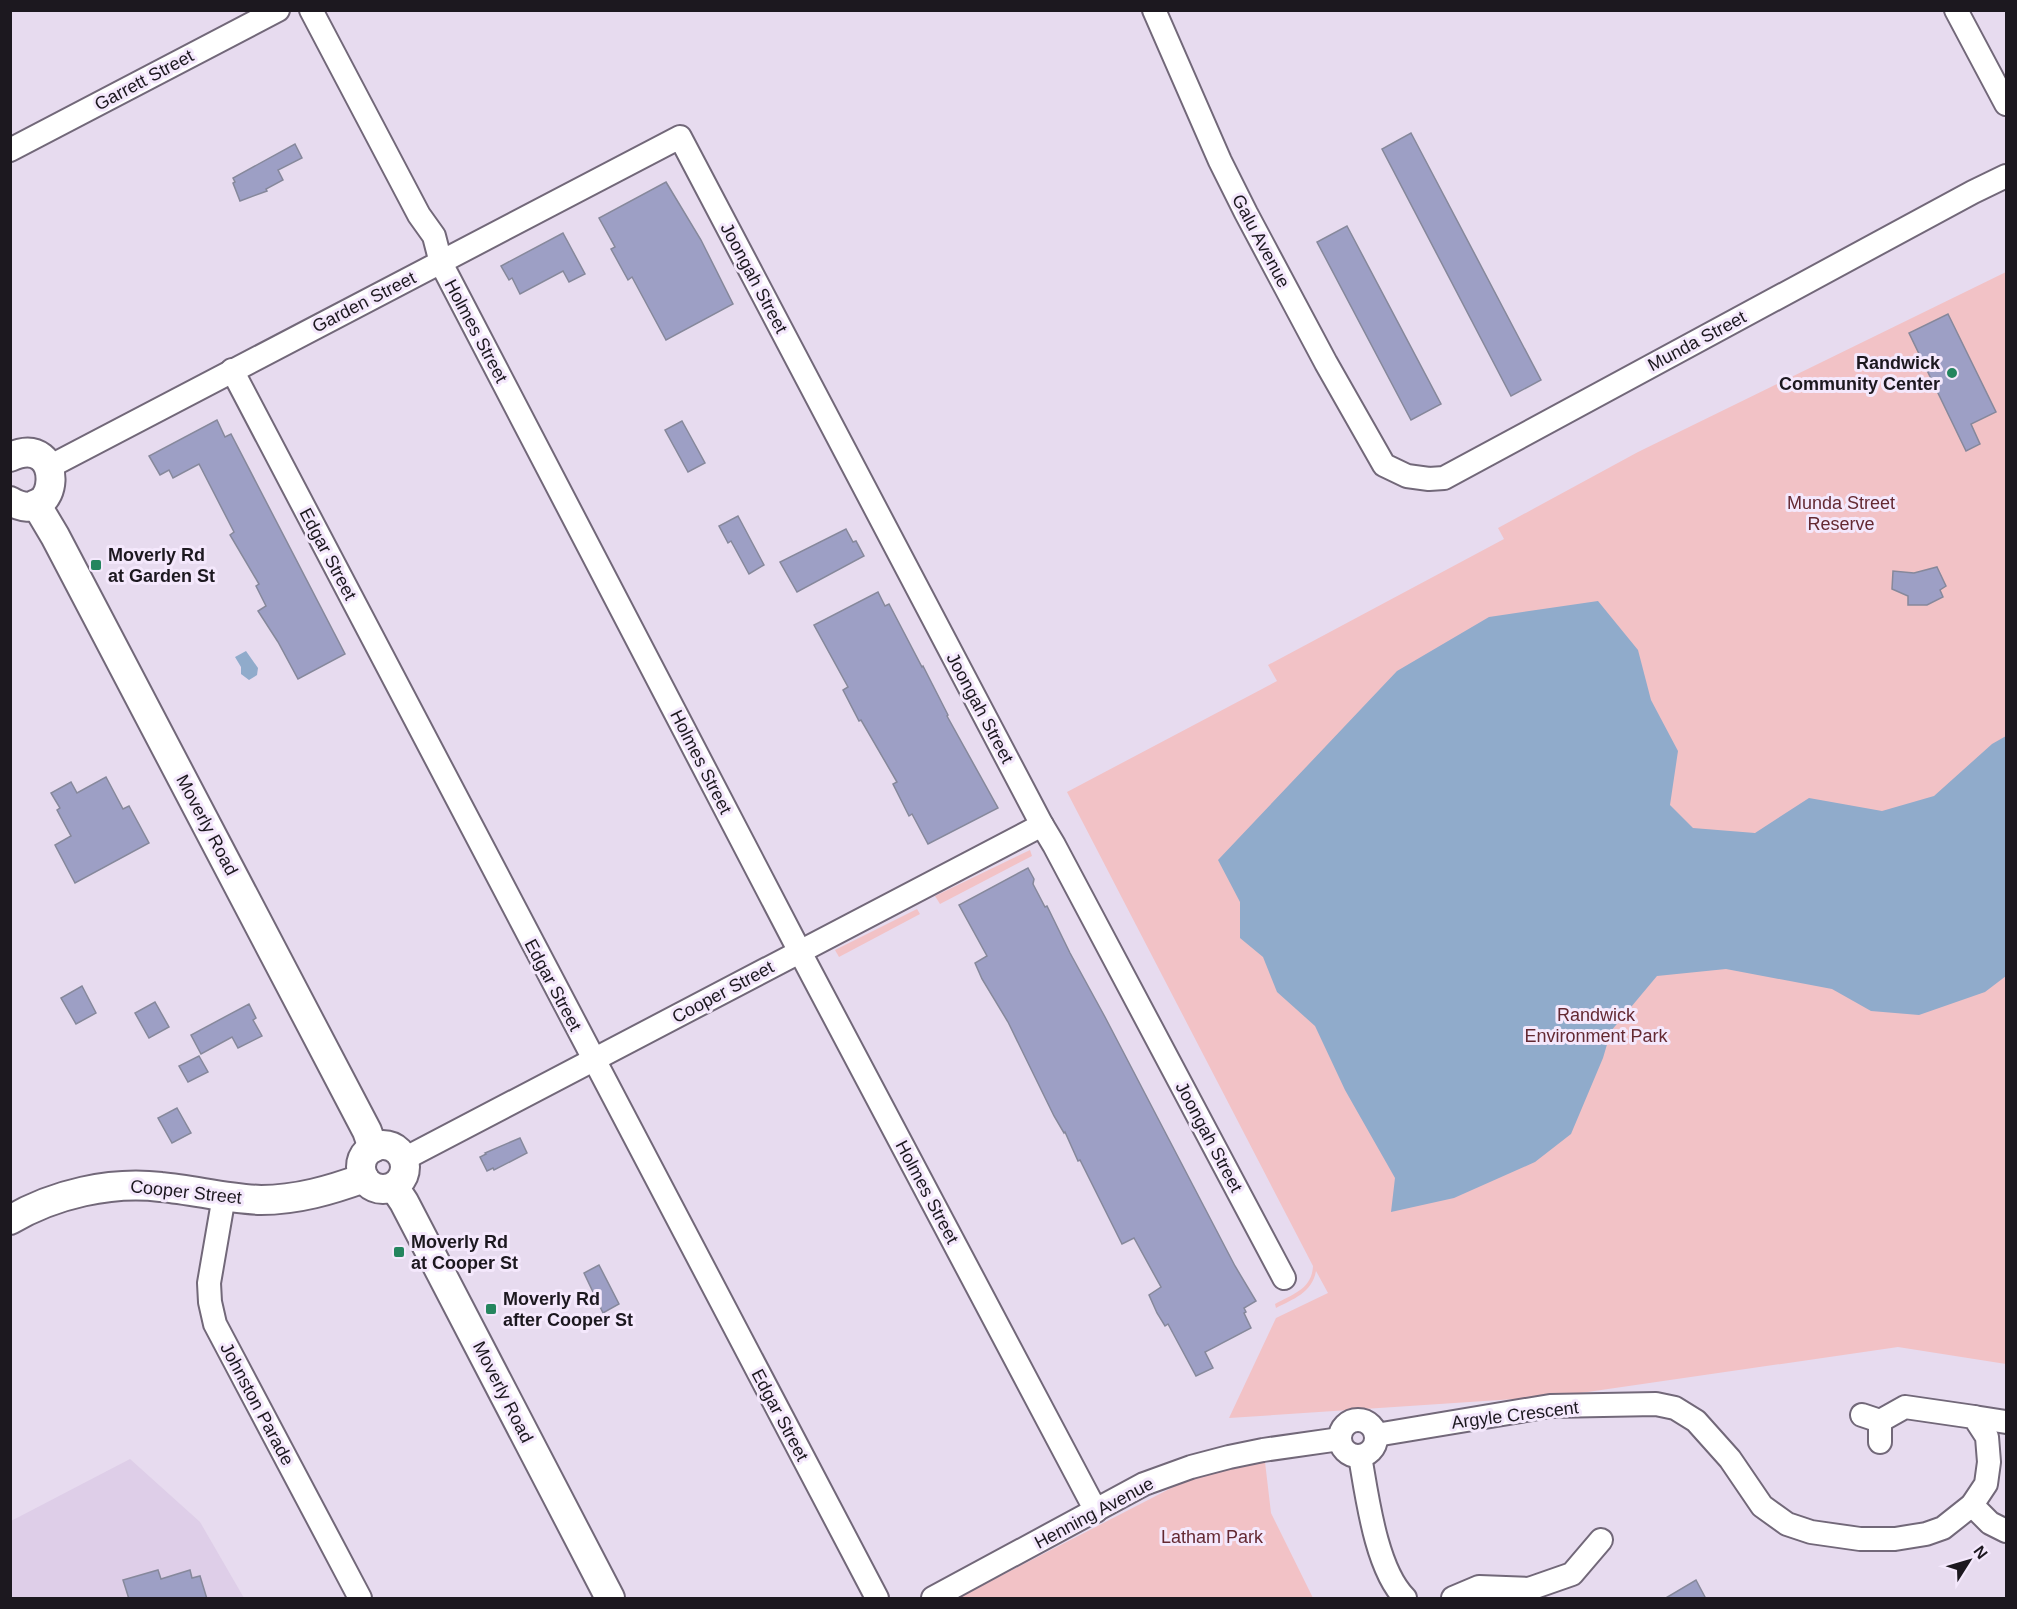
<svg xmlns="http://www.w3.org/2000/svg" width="2017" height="1609" viewBox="0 0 2017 1609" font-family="Arial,sans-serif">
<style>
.built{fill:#decee8}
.green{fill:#f2c2c6}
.water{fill:#90abcb}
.building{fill:#9d9fc5;stroke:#86889b;stroke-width:1.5}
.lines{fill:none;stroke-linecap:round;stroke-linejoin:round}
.minor-casing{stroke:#726879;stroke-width:26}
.tertiary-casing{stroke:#726879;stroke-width:32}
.minor{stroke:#fff;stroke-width:22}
.tertiary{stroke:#fff;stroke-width:28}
.poi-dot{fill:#24855e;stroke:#f4e8fc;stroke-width:2}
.labels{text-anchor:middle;stroke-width:6;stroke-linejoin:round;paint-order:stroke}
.street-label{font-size:18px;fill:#1c181f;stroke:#f4e8fc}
.poi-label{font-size:18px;font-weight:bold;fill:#1c181f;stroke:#f4e8fc;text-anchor:start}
.park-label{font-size:18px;fill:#642932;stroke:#f4e8fc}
</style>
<rect width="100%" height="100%" fill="#e7dbef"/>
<polygon class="built" points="130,1459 200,1522 244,1598 11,1598 11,1521"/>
<g class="green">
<path d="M 2006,272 L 2006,1364 L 1898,1347 L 1560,1396 L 1229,1418 L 1276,1318 L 1328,1293 L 1316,1271 C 1312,1293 1293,1299 1276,1308 L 1275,1304 C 1293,1294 1312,1289 1313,1266 L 1067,792 L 1277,681 L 1268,665 L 1504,539 L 1498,528 L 1638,452 Z"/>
<polygon points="1030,850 1032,856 940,904 935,896"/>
<polygon points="917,909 920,914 839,957 835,950"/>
<polygon points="1265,1462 1271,1513 1313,1598 958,1598 1179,1484 1237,1465"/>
</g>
<g class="water">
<polygon points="1598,601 1638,650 1651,700 1678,751 1670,805 1693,828 1755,833 1809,798 1882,811 1934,796 1992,744 2006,736 2006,976 1985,992 1919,1015 1871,1011 1832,989 1726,969 1657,976 1611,1031 1603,1058 1571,1134 1535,1162 1454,1198 1391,1212 1395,1178 1345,1090 1315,1026 1277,992 1263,957 1240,938 1240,902 1218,860 1397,671 1489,617"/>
<polygon points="246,651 258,668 257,675 249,680 241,674 241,667 235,657"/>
</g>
<g class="building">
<polygon points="1411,133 1541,380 1511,396 1382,149"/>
<polygon points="295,144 302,158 278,170 283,180 266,189 267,191 240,201 233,183 235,182 233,178"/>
<polygon points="666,182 701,240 733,304 666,340 632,277 628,280 611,249 615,247 599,218"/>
<polygon points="1347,226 1441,404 1411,420 1317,242"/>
<polygon points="563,233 585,274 569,282 563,271 520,294 512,278 509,280 501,266"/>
<polygon points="1948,314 1996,412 1971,424 1980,444 1966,451 1909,333"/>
<polygon points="217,420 225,437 231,434 345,654 298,679 278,642 258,611 266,606 256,586 259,584 230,535 234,532 199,464 173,478 169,470 160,475 149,456"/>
<polygon points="682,421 705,463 688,472 665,430"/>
<polygon points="738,516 764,565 749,574 731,541 728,543 719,526"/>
<polygon points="846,529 853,542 856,541 864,556 797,592 780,562"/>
<polygon points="1937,567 1946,586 1940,590 1943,597 1927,605 1908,605 1908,596 1892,589 1893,571 1914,573"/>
<polygon points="878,592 885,606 889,604 922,667 923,666 948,715 947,716 998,808 928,844 912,814 909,816 893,784 897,782 861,720 859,721 843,690 848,687 814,625"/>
<polygon points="106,777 123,809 129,806 149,843 75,883 55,845 71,836 57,810 60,808 51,793 71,782 77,793"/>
<polygon points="1028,868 1034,879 1033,884 1045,907 1047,906 1070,953 1105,1017 1235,1266 1256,1301 1244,1308 1246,1312 1244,1313 1251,1328 1205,1352 1213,1368 1196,1376 1168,1324 1165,1326 1157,1313 1149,1295 1161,1287 1134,1238 1122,1244 1080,1160 1078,1161 1065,1132 1064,1133 1054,1116 1008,1022 982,979 975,963 987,956 959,905"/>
<polygon points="82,986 96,1013 76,1024 61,998"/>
<polygon points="155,1002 169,1027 149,1038 135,1013"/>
<polygon points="249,1004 256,1018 253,1020 262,1036 238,1048 232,1037 201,1054 191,1035"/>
<polygon points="199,1056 208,1072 188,1082 179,1066"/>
<polygon points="177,1108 191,1133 172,1143 158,1118"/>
<polygon points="520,1138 527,1153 494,1170 493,1168 487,1171 480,1157 486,1154 485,1153"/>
<polygon points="599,1265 619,1304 603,1313 584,1273"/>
<polygon points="158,1570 161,1579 190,1570 192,1578 200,1576 207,1599 129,1599 123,1580"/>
<polygon points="1696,1580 1706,1599 1664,1599"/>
</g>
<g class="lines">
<defs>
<g id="minor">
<polyline points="311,10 419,215 434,236 441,263 800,952 1096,1511"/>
<polyline points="1154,10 1220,161 1246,213 1326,363 1384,465 1407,476 1429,479 1444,478 1973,192 2006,176"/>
<polyline points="1956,10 2006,104"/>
<polyline points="10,150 278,10"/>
<polyline points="232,370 877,1598"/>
<polyline points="49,467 680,137 1042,825 1054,845 1284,1278"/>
<polyline points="404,1159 1042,825"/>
<polyline points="224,1196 209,1283 210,1302 215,1324 360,1598"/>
<polyline points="1974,1417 2006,1422"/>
<circle cx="1358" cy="1438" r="18"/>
<polyline points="1880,1421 1880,1442"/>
<polyline points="1376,1435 1550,1406 1656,1404 1675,1408 1696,1421 1730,1459 1762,1506 1787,1524 1811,1532 1860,1539 1895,1539 1926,1534 1943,1528 1972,1505 1986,1484 1989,1462 1987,1437 1974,1417 1905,1407 1880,1421 1862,1415"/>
<path d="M 1360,1456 C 1367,1496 1376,1569 1405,1598"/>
<polyline points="1972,1505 1990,1523 2006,1531"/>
<polyline points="933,1598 1144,1484 1191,1467 1229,1457 1263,1450 1340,1439"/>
<polyline points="1453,1598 1479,1587 1529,1589 1572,1574 1601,1540"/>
</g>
<g id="tertiary">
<path d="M 10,457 C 67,431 61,531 10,501"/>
<polyline points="36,504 55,536 367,1131 373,1148"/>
<circle cx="383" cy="1167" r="22"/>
<polyline points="394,1187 404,1202 610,1598"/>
<path d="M 10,1220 C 54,1194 111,1181 161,1187 C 194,1190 228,1199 261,1200 C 297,1200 331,1190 364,1178"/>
</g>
</defs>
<use href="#minor" class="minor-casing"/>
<use href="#tertiary" class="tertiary-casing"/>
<use href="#minor" class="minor"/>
<use href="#tertiary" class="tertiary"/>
</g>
<g class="poi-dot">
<circle cx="1952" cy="373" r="6"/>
<rect x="90" y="559" width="12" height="12" rx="3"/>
<rect x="393" y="1246" width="12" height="12" rx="3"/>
<rect x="485" y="1303" width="12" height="12" rx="3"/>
</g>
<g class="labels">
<g class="street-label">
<text transform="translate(144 80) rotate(-28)" y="6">Garrett Street</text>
<text transform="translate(1261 241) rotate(62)" y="6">Galu Avenue</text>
<text transform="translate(754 278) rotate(62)" y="6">Joongah Street</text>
<text transform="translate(364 302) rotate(-27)" y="6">Garden Street</text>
<text transform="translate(476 331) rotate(62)" y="6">Holmes Street</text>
<text transform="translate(1697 341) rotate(-28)" y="6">Munda Street</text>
<text transform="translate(328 554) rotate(62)" y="6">Edgar Street</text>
<text transform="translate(980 708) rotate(62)" y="6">Joongah Street</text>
<text transform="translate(701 762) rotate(63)" y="6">Holmes Street</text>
<text transform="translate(207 825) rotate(62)" y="6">Moverly Road</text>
<text transform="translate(553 985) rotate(62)" y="6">Edgar Street</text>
<text transform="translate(723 992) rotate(-28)" y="6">Cooper Street</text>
<text transform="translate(1209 1137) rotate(62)" y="6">Joongah Street</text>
<text transform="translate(186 1192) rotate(6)" y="6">Cooper Street</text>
<text transform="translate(927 1192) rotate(62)" y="6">Holmes Street</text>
<text transform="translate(503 1392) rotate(63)" y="6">Moverly Road</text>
<text transform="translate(257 1404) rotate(62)" y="6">Johnston Parade</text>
<text transform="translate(780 1415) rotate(62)" y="6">Edgar Street</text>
<text transform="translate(1515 1415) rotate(-7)" y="6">Argyle Crescent</text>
<text transform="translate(1094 1513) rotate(-28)" y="6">Henning Avenue</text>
</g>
<g class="poi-label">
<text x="1940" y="369" text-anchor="end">Randwick<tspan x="1940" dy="21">Community Center</tspan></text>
<text x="108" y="561">Moverly Rd<tspan x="108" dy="21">at Garden St</tspan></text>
<text x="411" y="1248">Moverly Rd<tspan x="411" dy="21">at Cooper St</tspan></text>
<text x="503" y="1305">Moverly Rd<tspan x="503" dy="21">after Cooper St</tspan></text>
</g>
<g class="park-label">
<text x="1841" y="509">Munda Street<tspan x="1841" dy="21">Reserve</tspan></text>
<text x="1596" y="1021">Randwick<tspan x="1596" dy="21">Environment Park</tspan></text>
<text x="1212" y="1543">Latham Park</text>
</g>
</g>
<rect width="2017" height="1609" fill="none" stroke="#1c181f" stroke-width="24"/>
<g transform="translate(1969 1561) rotate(53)" stroke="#f4e8fc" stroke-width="4.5" paint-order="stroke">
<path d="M0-4.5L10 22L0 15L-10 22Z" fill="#1c181f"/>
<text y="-9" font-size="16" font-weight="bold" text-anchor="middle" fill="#1c181f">N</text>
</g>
</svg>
